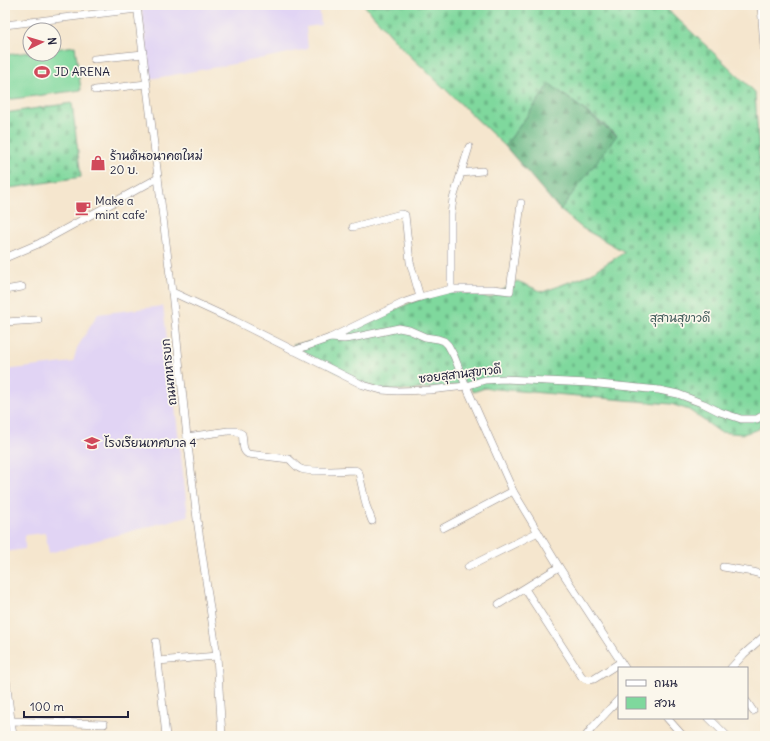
<svg xmlns="http://www.w3.org/2000/svg" width="770" height="741" viewBox="0 0 770 741" font-family="Delius,'Playpen Sans Thai',sans-serif">
<style>
.built{fill:#e1d4f4}
.green{fill:#7fd89d;stroke:#507d6c}
.forest{fill:url(#forest-firs);stroke:#446d60}
.cemetery{fill:url(#cemetery-stones);stroke:#507d6c}
.lines{fill:none;stroke-linecap:round;stroke-linejoin:round}
.street-casing{stroke:#8c8484;stroke-width:8}
.street{stroke:#fff;stroke-width:7}
.labels{text-anchor:middle;stroke-width:3.5;stroke-linejoin:round;paint-order:stroke}
.poi-label{font-size:12px;fill:#22223b;stroke:#fbf7ec;text-anchor:start}
.park-label{font-size:12px;fill:#3e5958;stroke:#fbf7ec}
.street-label{font-size:12px;fill:#22223b;stroke:#fbf7ec}
</style>
<defs>
<pattern id="forest-firs" width="22" height="20" patternUnits="userSpaceOnUse"><rect width="22" height="20" fill="#67b884"/><path d="M5 1l3.5 6h-7zM16 11l3.5 6h-7z" fill="#54956d"/></pattern>
<pattern id="cemetery-stones" width="16" height="16" patternUnits="userSpaceOnUse"><rect width="16" height="16" fill="#7fd89d"/><path d="M2 7V4a2 2 0 0 1 4 0v3zM10 15v-3a2 2 0 0 1 4 0v3z" fill="#6db988"/></pattern>
</defs>
<rect width="100%" height="100%" fill="#fbf7ec"/>
<filter id="ink" filterUnits="userSpaceOnUse"><feTurbulence type="fractalNoise" baseFrequency=".025" numOctaves="2"/><feDisplacementMap in="SourceGraphic" scale="8" xChannelSelector="R" yChannelSelector="G"/><feConvolveMatrix kernelMatrix="1 2 1 2 8 2 1 2 1" color-interpolation-filters="sRGB"/></filter>
<filter id="wash" filterUnits="userSpaceOnUse"><feTurbulence type="fractalNoise" baseFrequency=".012" numOctaves="4" result="noise"/><feDisplacementMap in="SourceGraphic" scale="16" xChannelSelector="R" yChannelSelector="G"/><feGaussianBlur stdDeviation="0.9" result="paint"/><feColorMatrix in="noise" values="0 0 0 0 0 0 0 0 0 0 0 0 0 0 0 0 0 1.4 0 .05"/><feComposite in="paint" operator="in"/></filter>
<g filter="url(#wash)">
<rect width="100%" height="100%" fill="#f5e6ce"/>
<g class="built">
<polygon points="141,5 319,5 321,25 306,27 308,49 239,63 150,79"/>
<polygon points="163,306 188,516 49,553 45,533 25,535 25,549 5,552 5,370 73,362 77,348 98,314"/>
</g>
<polygon class="green" points="75,46 81,90 5,100 5,55 30,52 30,54 54,54 54,49"/>
<polygon class="forest" points="550,84 617,136 560,210 505,146"/>
<g class="cemetery">
<polygon points="364,5 663,5 755,92 765,248 765,414 759,429 743,434 720,432 689,410 671,404 485,388 473,392 468,384 412,390 381,390 340,374 293,345 330,338 410,303 451,289 490,298 517,281 543,292 588,275 625,252 582,228 560,210 617,135 550,84 505,146 402,48"/>
<polygon points="72,103 81,177 5,189 5,113"/>
</g>
</g>
<g filter="url(#ink)">
<g class="lines">
<defs>
<g id="street">
<polyline points="137,5 172,292 187,437 197,519 217,656 222,736"/>
<polyline points="761,5 765,61"/>
<polyline points="5,25 137,9"/>
<polyline points="94,59 143,54"/>
<polyline points="95,90 146,84"/>
<polyline points="461,173 469,147"/>
<polyline points="353,227 401,214 405,215 410,262 420,297"/>
<polyline points="5,258 38,244 158,178"/>
<polyline points="451,289 451,214 453,199 461,173 482,171"/>
<polyline points="5,290 22,287"/>
<polyline points="172,292 235,321 363,385 381,390 397,391 430,390 466,386 485,380 504,379 589,383 659,390 678,394 704,404 720,412 741,419 757,419 765,414"/>
<polyline points="5,322 38,320"/>
<polyline points="330,338 344,339 352,338 399,328 409,330 425,337 438,339 444,341 448,345 454,356 466,386 513,491 559,567 625,668"/>
<polyline points="293,351 330,338 369,319 405,302 420,297 451,289 493,289 510,291 521,203"/>
<path d="M 187,437 L 228,431 L 236,431 L 242,434 C 244,441 241,450 248,454 L 289,459 C 293,462 296,467 301,469 C 309,473 345,470 355,470 L 357,471 L 359,473 L 366,505 L 372,521"/>
<polyline points="443,528 513,491"/>
<polyline points="468,567 538,532"/>
<polyline points="723,567 753,572 765,575"/>
<polyline points="525,589 582,677 588,680 594,679 621,662"/>
<polyline points="499,604 559,567"/>
<polyline points="156,642 166,736"/>
<polyline points="158,661 217,656"/>
<polyline points="731,668 744,654 763,637 765,636"/>
<polyline points="5,672 13,736"/>
<polyline points="747,702 753,711"/>
<polyline points="667,718 683,736"/>
<polyline points="709,718 727,736"/>
<polyline points="11,721 104,724"/>
<polyline points="586,736 592,728 619,699"/>
</g>
</defs>
<use href="#street" class="street-casing"/>
<use href="#street" class="street"/>
</g>
</g>
<defs>
<symbol id="stadium-bare" viewBox="-9 -9 18 18"><path d="M0-5a6.5 5 0 1 0 0 10a6.5 5 0 1 0 0-10ZM-3.5-1.8h7v3.6h-7Z" fill="#d1495b" stroke="#fbf7ec" stroke-width="2.5" paint-order="stroke"/></symbol>
<symbol id="shop-bare" viewBox="-9 -9 18 18"><path d="M-5-2.5h2.3a2.7 3.5 0 0 1 5.4 0H5L5.5 6h-11ZM-1.5-2.5h3a1.5 2.3 0 0 0-3 0Z" fill="#d1495b" stroke="#fbf7ec" stroke-width="2.5" paint-order="stroke"/></symbol>
<symbol id="cafe-bare" viewBox="-9 -9 18 18"><path d="M-5.5-4.5H6V0H3Q3 3.5 0 3.5H-2.5Q-5.5 3.5-5.5 0ZM3-3.2v2h1.7v-2ZM-6 4.5H4V6H-6Z" fill="#d1495b" stroke="#fbf7ec" stroke-width="2.5" paint-order="stroke"/></symbol>
<symbol id="school-bare" viewBox="-9 -9 18 18"><path d="M0-5L7-2L0 1L-7-2ZM-4 1L0 2.5L4 1V4Q0 6-4 4Z" fill="#d1495b" stroke="#fbf7ec" stroke-width="2.5" paint-order="stroke"/></symbol>
</defs>
<g fill-rule="evenodd">
<use href="#stadium-bare" x="31" y="61" width="22" height="22"/>
<use href="#shop-bare" x="87" y="152" width="22" height="22"/>
<use href="#cafe-bare" x="72" y="197" width="22" height="22"/>
<use href="#school-bare" x="81" y="432" width="22" height="22"/>
</g>
<g class="labels">
<g class="poi-label">
<text x="54" y="76">JD ARENA</text>
<text x="110" y="160">ร้านต้นอนาคตใหม่<tspan x="110" dy="14">20 บ.</tspan></text>
<text x="95" y="205">Make a<tspan x="95" dy="14">mint cafe'</tspan></text>
<text x="104" y="447">โรงเรียนเทศบาล 4</text>
</g>
<g class="park-label">
<text x="680" y="322">สุสานสุขาวดี</text>
</g>
<g class="street-label">
<text transform="translate(169 372) rotate(-96)" y="4">ถนนทหารบก</text>
<text transform="translate(460 374) rotate(-7)" y="4">ซอยสุสานสุขาวดี</text>
</g>
</g>
<rect width="770" height="741" fill="none" stroke="#fbf7ec" stroke-width="20"/>
<rect x="618" y="667" width="130" height="52" fill="#fbf7ec" stroke="#a4a2a5"/>
<rect x="626" y="680" width="20" height="6" fill="#ffffff" stroke="#a4a2a5"/>
<text x="654" y="687" font-size="12" fill="#22223b">ถนน</text>
<rect x="626" y="697" width="20" height="12" fill="#7fd89d" stroke="#a4a2a5"/>
<text x="654" y="707" font-size="12" fill="#22223b">สวน</text>
<g transform="translate(42 42) rotate(85)"><circle r="19" fill="#fbf7ec" stroke="#a4a2a5"/>
<path d="M0-3L7 15L0 10L-7 15Z" fill="#d1495b"/>
<text y="-6" font-size="11" font-weight="bold" text-anchor="middle" fill="#22223b">N</text>
</g>
<path d="M24 711v6h104v-6" fill="none" stroke="#22223b" stroke-width="2"/>
<text x="30" y="711" font-size="12" fill="#22223b" stroke="#fbf7ec" stroke-width="3" paint-order="stroke">100 m</text>
</svg>
